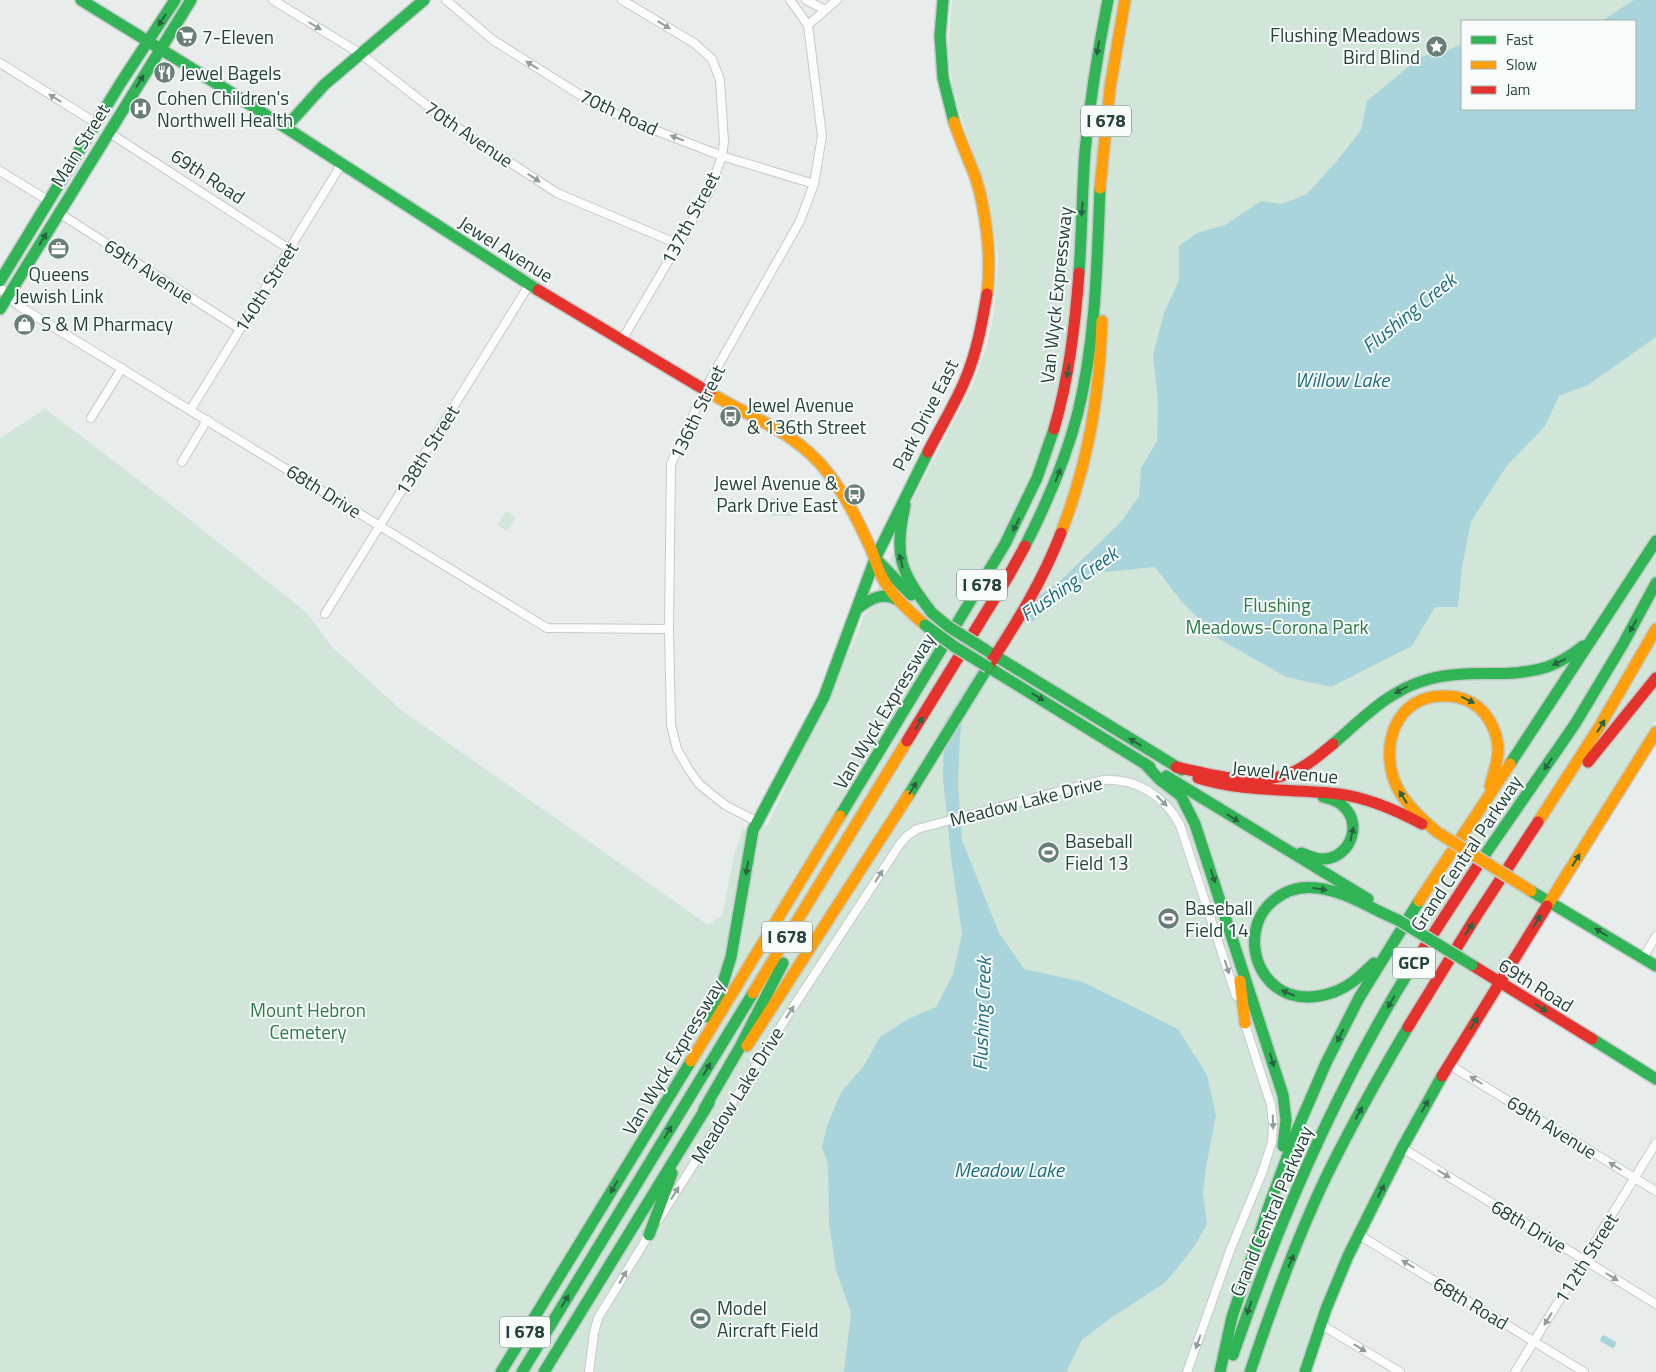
<svg xmlns="http://www.w3.org/2000/svg" width="1656" height="1372" viewBox="0 0 1656 1372" font-family="'Titillium Web',sans-serif">
<style>
.green{fill:#d1e6d8;fill-rule:evenodd}
.water{fill:#a9d4db}
.lines{fill:none;stroke-linecap:round;stroke-linejoin:round}
.street-casing{stroke:#c5cac8;stroke-width:10}
.fast-casing{stroke:#c3cbc8;stroke-width:14}
.slow-casing{stroke:#c3cbc8;stroke-width:14}
.jam-casing{stroke:#c3cbc8;stroke-width:14}
.street{stroke:#fcfcfc;stroke-width:8}
.fast{stroke:#30b455;stroke-width:11}
.slow{stroke:#ff9f0a;stroke-width:11}
.jam{stroke:#e5322d;stroke-width:11}
.fast-bridge-casing{stroke:#c3cbc8;stroke-width:14;stroke-linecap:butt}
.slow-bridge-casing{stroke:#c3cbc8;stroke-width:14;stroke-linecap:butt}
.fast-bridge{stroke:#30b455;stroke-width:11}
.slow-bridge{stroke:#ff9f0a;stroke-width:11}
.oneway{fill:#286442}
.oneway2{fill:#909f9b}
.labels{text-anchor:middle;stroke-width:4;stroke-linejoin:round;paint-order:stroke}
.shield{fill:#f7fbf9;stroke:#637a73;stroke-width:1}
.shield-label{font-size:18px;font-weight:bold;fill:#24423a}
.poi-label{font-size:19px;fill:#24423a;stroke:#f7fbf9;text-anchor:start}
.street-label{font-size:19px;fill:#24423a;stroke:#f7fbf9}
.park-label{font-size:19px;fill:#2d7a4b;stroke:#f7fbf9}
.water-label{font-size:20px;font-style:italic;fill:#1c6f80;stroke:#f7fbf9}
</style>
<rect width="100%" height="100%" fill="#e8edeb"/>
<g class="green">
<path d="M 952,0 L 1656,0 L 1656,720 L 1553,888 L 1551,888 L 1477,1007 L 1348,1256 L 1305,1372 L 0,1372 L 0,438 L 45,409 L 169,503 L 306,612 L 332,647 L 401,710 L 707,924 L 714,923 L 714,920 L 722,916 L 734,855 L 743,828 L 748,832 L 757,833 L 762,827 L 767,826 L 859,630 L 864,615 L 866,615 L 869,609 L 901,533 L 900,532 L 915,495 L 972,387 L 987,345 L 994,311 L 998,258 L 989,202 L 953,92 L 948,51 ZM 1462,21 L 1635,21 L 1635,109 L 1462,109 Z"/>
<polygon points="771,498 779,498 792,507 792,516 771,516"/>
<polygon points="506,511 516,517 507,531 497,525"/>
</g>
<g class="water">
<polygon points="1634,0 1656,0 1656,337 1588,385 1559,396 1545,426 1506,467 1471,522 1462,567 1458,607 1435,607 1412,646 1331,687 1286,677 1219,639 1181,601 1155,567 1095,573 1033,621 1024,623 963,715 960,736 958,784 962,840 999,933 1024,969 1083,982 1178,1029 1207,1075 1216,1115 1206,1167 1203,1193 1207,1224 1194,1247 1166,1282 1108,1320 1082,1340 1066,1372 844,1372 851,1313 836,1270 829,1224 828,1164 822,1147 827,1126 841,1092 863,1067 880,1037 908,1019 936,1007 953,974 962,934 952,865 943,779 944,723 1013,614 1061,580 1121,522 1139,496 1141,468 1157,441 1158,402 1153,355 1164,313 1179,280 1179,246 1197,233 1225,225 1261,201 1282,204 1307,194 1336,162 1361,130 1367,101 1420,57 1448,50 1462,44 1462,109 1635,109 1635,21 1602,21"/>
<polygon points="1604,1335 1616,1342 1615,1347 1612,1348 1600,1341 1601,1337"/>
</g>
<g class="lines">
<defs>
<g id="street">
<polyline points="273,0 361,54 447,121 557,193 678,244"/>
<polyline points="446,0 493,40 593,103 626,119 722,156 814,184"/>
<polyline points="622,0 694,43 712,59 720,80 724,142 722,156 709,192 622,340"/>
<polyline points="790,0 808,25"/>
<polyline points="806,0 825,10"/>
<polyline points="0,63 96,123"/>
<polyline points="108,132 289,249"/>
<polyline points="0,171 49,201"/>
<polyline points="59,213 240,329"/>
<polyline points="0,288 19,306 547,628 669,629"/>
<polyline points="191,409 341,165"/>
<polyline points="91,418 122,368"/>
<polyline points="182,462 207,420"/>
<polyline points="325,614 529,285"/>
<polyline points="758,821 750,818 725,805 699,784 689,770 677,749 671,725 669,629 671,464 705,389 800,221 814,184 822,136 808,25 837,0"/>
<polyline points="1643,958 1656,936"/>
<polyline points="1448,1064 1656,1191"/>
<polyline points="1402,1148 1656,1304"/>
<path d="M 659,1219 L 786,1018 L 900,844 L 907,836 L 917,829 L 1102,780 C 1136,778 1164,795 1180,825 L 1236,996"/>
<polyline points="1359,1235 1584,1372"/>
<polyline points="1320,1324 1400,1372"/>
<polyline points="589,1372 594,1333 598,1318 650,1233"/>
<polyline points="1187,1372 1231,1248 1262,1173 1272,1142 1273,1124 1271,1105 1244,1021"/>
<polyline points="1515,1372 1656,1143"/>
</g>
<g id="fast">
<polyline points="81,0 235,95 538,290"/>
<polyline points="943,0 940,36 943,78 954,122"/>
<polyline points="286,127 324,85 424,0"/>
<path d="M 1079,273 C 1082,232 1082,192 1085,151 C 1090,100 1098,50 1108,0"/>
<polyline points="0,281 120,84 175,0"/>
<polyline points="0,309 191,0"/>
<path d="M 905,505 C 894,558 900,571 932,613"/>
<path d="M 1025,546 C 1047,503 1066,459 1078,412 C 1096,339 1097,263 1100,188"/>
<polyline points="877,560 911,595"/>
<path d="M 857,609 C 870,599 883,591 898,600"/>
<polyline points="989,652 1182,770"/>
<path d="M 1333,744 C 1361,720 1387,692 1423,681 C 1463,667 1507,680 1547,667 C 1561,662 1572,655 1583,646"/>
<polyline points="1144,763 1160,780 1181,796 1195,824 1283,1095 1286,1120 1283,1146"/>
<polyline points="1510,764 1656,541"/>
<polyline points="1166,776 1368,899"/>
<polyline points="908,796 988,667 1150,767"/>
<polyline points="840,816 1005,544 1037,478 1054,429"/>
<polyline points="758,821 824,697 875,559 928,452"/>
<path d="M 1301,853 C 1307,855 1313,858 1320,859 C 1348,861 1364,826 1344,807 C 1339,801 1331,799 1323,797"/>
<polyline points="1482,859 1575,724 1623,644 1656,583"/>
<polyline points="1531,891 1656,966"/>
<path d="M 1374,963 C 1362,975 1350,986 1334,992 C 1320,997 1304,999 1289,994 C 1251,980 1242,925 1274,900 C 1286,890 1301,886 1317,888 C 1346,891 1371,909 1398,920"/>
<polyline points="708,1017 720,992 731,957 753,830 758,821"/>
<polyline points="1592,1039 1656,1079"/>
<polyline points="704,1109 740,1047 783,963"/>
<polyline points="649,1235 672,1173"/>
<path d="M 1233,1355 C 1279,1221 1335,1091 1409,971"/>
<polyline points="501,1372 691,1061"/>
<polyline points="522,1372 753,993"/>
<polyline points="544,1372 709,1103"/>
<polyline points="1220,1372 1232,1317 1269,1206 1297,1130 1326,1063 1359,998 1419,901"/>
<path d="M 1250,1372 C 1272,1306 1296,1240 1326,1177 C 1351,1126 1379,1076 1408,1027"/>
<polyline points="1305,1372 1326,1309 1348,1256 1402,1148 1442,1076"/>
</g>
<g id="slow">
<path d="M 954,122 C 960,140 968,158 975,176 C 986,209 992,259 987,294"/>
<polyline points="1100,188 1110,88 1125,0"/>
<path d="M 710,393 C 752,418 798,433 828,473 C 846,496 859,523 871,549 C 875,558 877,568 882,577 C 892,596 909,611 925,625"/>
<path d="M 1061,533 C 1089,460 1099,398 1102,321"/>
<polyline points="1538,822 1598,729 1656,629"/>
<path d="M 1437,832 C 1422,819 1406,805 1397,787 C 1378,747 1396,694 1445,696 C 1461,696 1475,702 1485,714 C 1493,724 1499,739 1498,753 C 1497,764 1493,775 1490,786"/>
<polyline points="1419,901 1510,764"/>
<polyline points="1547,906 1656,732"/>
<polyline points="1240,981 1245,1023"/>
<polyline points="753,993 907,741"/>
<polyline points="747,1046 908,796"/>
<polyline points="691,1061 840,816"/>
</g>
<g id="jam">
<polyline points="538,290 710,393"/>
<path d="M 1054,429 C 1069,378 1075,326 1079,273"/>
<path d="M 928,452 C 940,428 955,404 965,380 C 977,352 982,323 987,294"/>
<path d="M 988,667 C 1016,624 1043,580 1061,533"/>
<polyline points="907,741 1009,575 1025,546"/>
<polyline points="1588,762 1656,678"/>
<path d="M 1176,767 C 1213,775 1255,788 1291,773 C 1307,766 1320,755 1333,744"/>
<path d="M 1198,778 C 1246,793 1290,788 1339,794 C 1369,798 1396,810 1422,824"/>
<polyline points="1472,965 1592,1039"/>
<polyline points="1409,971 1482,859"/>
<polyline points="1408,1027 1475,918 1538,822"/>
<polyline points="1442,1076 1547,906"/>
</g>
</defs>
<use href="#street" class="street-casing"/>
<use href="#fast" class="fast-casing"/>
<use href="#slow" class="slow-casing"/>
<use href="#jam" class="jam-casing"/>
<use href="#street" class="street"/>
<use href="#fast" class="fast"/>
<use href="#slow" class="slow"/>
<use href="#jam" class="jam"/>
<defs>
<g id="fast-bridge">
<polyline points="932,613 949,627 986,650"/>
<polyline points="925,625 955,647 988,667"/>
<polyline points="1398,920 1472,965"/>
</g>
<polyline id="slow-bridge" points="1437,832 1531,891"/>
</defs>
<use href="#fast-bridge" class="fast-bridge-casing"/>
<use href="#slow-bridge" class="slow-bridge-casing"/>
<use href="#fast-bridge" class="fast-bridge"/>
<use href="#slow-bridge" class="slow-bridge"/>
</g>
<defs><path id="oneway-solid" d="M-6-.8H1V-3.2L6.5 0L1 3.2V.8H-6Z" transform="scale(1.25)"/></defs>
<g class="oneway">
<use href="#oneway-solid" transform="translate(162 20) rotate(123)"/>
<use href="#oneway-solid" transform="translate(1098 48) rotate(100)"/>
<use href="#oneway-solid" transform="translate(140 81) rotate(-58)"/>
<use href="#oneway-solid" transform="translate(1082 209) rotate(94)"/>
<use href="#oneway-solid" transform="translate(43 239) rotate(-58)"/>
<use href="#oneway-solid" transform="translate(1068 371) rotate(100)"/>
<use href="#oneway-solid" transform="translate(1058 475) rotate(-69)"/>
<use href="#oneway-solid" transform="translate(1016 525) rotate(117)"/>
<use href="#oneway-solid" transform="translate(901 561) rotate(-104)"/>
<use href="#oneway-solid" transform="translate(1633 626) rotate(119)"/>
<use href="#oneway-solid" transform="translate(1559 662) rotate(155)"/>
<use href="#oneway-solid" transform="translate(1401 690) rotate(151)"/>
<use href="#oneway-solid" transform="translate(1038 697) rotate(31)"/>
<use href="#oneway-solid" transform="translate(1468 700) rotate(26)"/>
<use href="#oneway-solid" transform="translate(919 723) rotate(-59)"/>
<use href="#oneway-solid" transform="translate(1601 726) rotate(-58)"/>
<use href="#oneway-solid" transform="translate(1135 742) rotate(-149)"/>
<use href="#oneway-solid" transform="translate(1548 764) rotate(124)"/>
<use href="#oneway-solid" transform="translate(913 788) rotate(-58)"/>
<use href="#oneway-solid" transform="translate(1403 797) rotate(-122)"/>
<use href="#oneway-solid" transform="translate(1233 818) rotate(31)"/>
<use href="#oneway-solid" transform="translate(1352 834) rotate(-77)"/>
<use href="#oneway-solid" transform="translate(1576 860) rotate(-58)"/>
<use href="#oneway-solid" transform="translate(747 868) rotate(99)"/>
<use href="#oneway-solid" transform="translate(1213 876) rotate(72)"/>
<use href="#oneway-solid" transform="translate(1320 889) rotate(8)"/>
<use href="#oneway-solid" transform="translate(1537 921) rotate(-59)"/>
<use href="#oneway-solid" transform="translate(1469 929) rotate(-58)"/>
<use href="#oneway-solid" transform="translate(1601 932) rotate(-148)"/>
<use href="#oneway-solid" transform="translate(1288 993) rotate(-157)"/>
<use href="#oneway-solid" transform="translate(1391 1002) rotate(120)"/>
<use href="#oneway-solid" transform="translate(1541 1008) rotate(32)"/>
<use href="#oneway-solid" transform="translate(1474 1023) rotate(-58)"/>
<use href="#oneway-solid" transform="translate(1340 1036) rotate(116)"/>
<use href="#oneway-solid" transform="translate(1272 1060) rotate(72)"/>
<use href="#oneway-solid" transform="translate(707 1069) rotate(-59)"/>
<use href="#oneway-solid" transform="translate(1425 1106) rotate(-61)"/>
<use href="#oneway-solid" transform="translate(1359 1113) rotate(-61)"/>
<use href="#oneway-solid" transform="translate(668 1132) rotate(-59)"/>
<use href="#oneway-solid" transform="translate(614 1187) rotate(121)"/>
<use href="#oneway-solid" transform="translate(1381 1191) rotate(-63)"/>
<use href="#oneway-solid" transform="translate(1291 1261) rotate(-68)"/>
<use href="#oneway-solid" transform="translate(565 1301) rotate(-59)"/>
<use href="#oneway-solid" transform="translate(1249 1308) rotate(110)"/>
</g>
<g class="oneway2">
<use href="#oneway-solid" transform="translate(664 25) rotate(31)"/>
<use href="#oneway-solid" transform="translate(315 26) rotate(32)"/>
<use href="#oneway-solid" transform="translate(532 65) rotate(-148)"/>
<use href="#oneway-solid" transform="translate(55 98) rotate(-148)"/>
<use href="#oneway-solid" transform="translate(677 138) rotate(-159)"/>
<use href="#oneway-solid" transform="translate(534 178) rotate(33)"/>
<use href="#oneway-solid" transform="translate(1162 801) rotate(44)"/>
<use href="#oneway-solid" transform="translate(879 876) rotate(-57)"/>
<use href="#oneway-solid" transform="translate(1227 967) rotate(72)"/>
<use href="#oneway-solid" transform="translate(790 1012) rotate(-56)"/>
<use href="#oneway-solid" transform="translate(1476 1080) rotate(-148)"/>
<use href="#oneway-solid" transform="translate(1273 1122) rotate(88)"/>
<use href="#oneway-solid" transform="translate(1615 1166) rotate(-148)"/>
<use href="#oneway-solid" transform="translate(1444 1174) rotate(31)"/>
<use href="#oneway-solid" transform="translate(675 1193) rotate(-58)"/>
<use href="#oneway-solid" transform="translate(1408 1264) rotate(-149)"/>
<use href="#oneway-solid" transform="translate(623 1277) rotate(-59)"/>
<use href="#oneway-solid" transform="translate(1612 1277) rotate(32)"/>
<use href="#oneway-solid" transform="translate(1548 1319) rotate(122)"/>
<use href="#oneway-solid" transform="translate(1198 1342) rotate(110)"/>
<use href="#oneway-solid" transform="translate(1360 1348) rotate(31)"/>
</g>
<defs>
<symbol id="supermarket-disc" viewBox="-11 -11 22 22"><circle r="9.5" fill="#697e78" stroke="#f7fbf9"/><path d="M-6-5.5h2.5l.6 2H6L4.5 2H-2.5L-4.4-4H-6ZM-1.5 3.2a1.3 1.3 0 1 0 .1 0ZM3 3.2a1.3 1.3 0 1 0 .1 0Z" fill="#fff"/></symbol>
<symbol id="sight-disc" viewBox="-11 -11 22 22"><circle r="9.5" fill="#697e78" stroke="#f7fbf9"/><path d="M0-6L1.8-2.2L6-1.7L2.9 1.2L3.7 5.4L0 3.3L-3.7 5.4L-2.9 1.2L-6-1.7L-1.8-2.2Z" fill="#fff"/></symbol>
<symbol id="restaurant-disc" viewBox="-11 -11 22 22"><circle r="9.5" fill="#697e78" stroke="#f7fbf9"/><path d="M-5-6h1v4h1v-4h1v4h1v-4h1v5L-1.5 .5V6h-2V.5L-5-1ZM5-6V6H3V1.5H1.5Q1.5-4 5-6Z" fill="#fff"/></symbol>
<symbol id="hospital-disc" viewBox="-11 -11 22 22"><circle r="9.5" fill="#697e78" stroke="#f7fbf9"/><path d="M-5-5h3v3.5h4V-5h3V5h-3V1.5h-4V5h-3Z" fill="#fff"/></symbol>
<symbol id="office-disc" viewBox="-11 -11 22 22"><circle r="9.5" fill="#697e78" stroke="#f7fbf9"/><path d="M-6-3h4V-5.5h4V-3h4V5H-6ZM-1-4.5V-3h2v-1.5ZM-6 0V1H6V0Z" fill="#fff"/></symbol>
<symbol id="shop-disc" viewBox="-11 -11 22 22"><circle r="9.5" fill="#697e78" stroke="#f7fbf9"/><path d="M-5-2.5h2.3a2.7 3.5 0 0 1 5.4 0H5L5.5 6h-11ZM-1.5-2.5h3a1.5 2.3 0 0 0-3 0Z" fill="#fff"/></symbol>
<symbol id="bus-disc" viewBox="-11 -11 22 22"><circle r="9.5" fill="#697e78" stroke="#f7fbf9"/><path d="M-5-6H5V4H4V6H2V4H-2V6H-4V4H-5ZM-3.5-4V0h7V-4ZM-3.5 1.2v1.5H-2V1.2ZM2 1.2v1.5H3.5V1.2Z" fill="#fff"/></symbol>
<symbol id="stadium-disc" viewBox="-11 -11 22 22"><circle r="9.5" fill="#697e78" stroke="#f7fbf9"/><path d="M0-5a6.5 5 0 1 0 0 10a6.5 5 0 1 0 0-10ZM-3.5-1.8h7v3.6h-7Z" fill="#fff"/></symbol>
</defs>
<g fill-rule="evenodd">
<use href="#supermarket-disc" x="174" y="24" width="25" height="25"/>
<use href="#sight-disc" x="1424" y="34" width="25" height="25"/>
<use href="#restaurant-disc" x="152" y="60" width="25" height="25"/>
<use href="#hospital-disc" x="128" y="96" width="25" height="25"/>
<use href="#office-disc" x="46" y="236" width="25" height="25"/>
<use href="#shop-disc" x="12" y="312" width="25" height="25"/>
<use href="#bus-disc" x="718" y="404" width="25" height="25"/>
<use href="#bus-disc" x="842" y="482" width="25" height="25"/>
<use href="#stadium-disc" x="1036" y="840" width="25" height="25"/>
<use href="#stadium-disc" x="1156" y="906" width="25" height="25"/>
<use href="#stadium-disc" x="688" y="1306" width="25" height="25"/>
</g>
<g class="labels">
<g class="shield">
<rect x="1081" y="105.5" width="50" height="31" rx="4"/>
<rect x="957" y="569.5" width="50" height="31" rx="4"/>
<rect x="762" y="921.5" width="50" height="31" rx="4"/>
<rect x="1393" y="947.5" width="42" height="31" rx="4"/>
<rect x="500" y="1316.5" width="50" height="31" rx="4"/>
</g>
<g class="shield-label">
<text x="1106" y="127">I 678</text>
<text x="982" y="591">I 678</text>
<text x="787" y="943">I 678</text>
<text x="1414" y="969">GCP</text>
<text x="525" y="1338">I 678</text>
</g>
<g class="poi-label">
<text x="1420" y="42" text-anchor="end">Flushing Meadows<tspan x="1420" dy="22">Bird Blind</tspan></text>
<text x="202" y="44">7-Eleven</text>
<text x="180" y="80">Jewel Bagels</text>
<text x="157" y="105">Cohen Children's<tspan x="157" dy="22">Northwell Health</tspan></text>
<text x="59" y="281" text-anchor="middle">Queens<tspan x="59" dy="22">Jewish Link</tspan></text>
<text x="41" y="331">S &amp; M Pharmacy</text>
<text x="747" y="412">Jewel Avenue<tspan x="747" dy="22">&amp; 136th Street</tspan></text>
<text x="838" y="490" text-anchor="end">Jewel Avenue &amp;<tspan x="838" dy="22">Park Drive East</tspan></text>
<text x="1065" y="848">Baseball<tspan x="1065" dy="22">Field 13</tspan></text>
<text x="1185" y="915">Baseball<tspan x="1185" dy="22">Field 14</tspan></text>
<text x="717" y="1315">Model<tspan x="717" dy="22">Aircraft Field</tspan></text>
</g>
<g class="street-label">
<text transform="translate(619 112) rotate(25)" y="7">70th Road</text>
<text transform="translate(469 134) rotate(34)" y="7">70th Avenue</text>
<text transform="translate(80 145) rotate(-58)" y="7">Main Street</text>
<text transform="translate(208 176) rotate(33)" y="7">69th Road</text>
<text transform="translate(690 218) rotate(-62)" y="7">137th Street</text>
<text transform="translate(506 249) rotate(32)" y="7">Jewel Avenue</text>
<text transform="translate(149 271) rotate(33)" y="7">69th Avenue</text>
<text transform="translate(266 287) rotate(-58)" y="7">140th Street</text>
<text transform="translate(1056 295) rotate(-84)" y="7">Van Wyck Expressway</text>
<text transform="translate(697 412) rotate(-64)" y="7">136th Street</text>
<text transform="translate(925 415) rotate(-63)" y="7">Park Drive East</text>
<text transform="translate(427 450) rotate(-58)" y="7">138th Street</text>
<text transform="translate(324 491) rotate(32)" y="7">68th Drive</text>
<text transform="translate(884 711) rotate(-59)" y="7">Van Wyck Expressway</text>
<text transform="translate(1285 772) rotate(5)" y="7">Jewel Avenue</text>
<text transform="translate(1026 801) rotate(-14)" y="7">Meadow Lake Drive</text>
<text transform="translate(1466 853) rotate(-56)" y="7">Grand Central Parkway</text>
<text transform="translate(1536 985) rotate(32)" y="7">69th Road</text>
<text transform="translate(673 1057) rotate(-59)" y="7">Van Wyck Expressway</text>
<text transform="translate(737 1095) rotate(-58)" y="7">Meadow Lake Drive</text>
<text transform="translate(1552 1127) rotate(32)" y="7">69th Avenue</text>
<text transform="translate(1271 1211) rotate(-67)" y="7">Grand Central Parkway</text>
<text transform="translate(1529 1226) rotate(31)" y="7">68th Drive</text>
<text transform="translate(1586 1258) rotate(-58)" y="7">112th Street</text>
<text transform="translate(1471 1303) rotate(31)" y="7">68th Road</text>
</g>
<g class="park-label">
<text x="1277" y="612">Flushing<tspan x="1277" dy="22">Meadows-Corona Park</tspan></text>
<text x="308" y="1017">Mount Hebron<tspan x="308" dy="22">Cemetery</tspan></text>
</g>
<g class="water-label">
<text transform="translate(1409 313) rotate(-39)" y="7">Flushing Creek</text>
<text x="1342" y="387">Willow Lake</text>
<text transform="translate(1069 584) rotate(-35)" y="7">Flushing Creek</text>
<text transform="translate(982 1014) rotate(-88)" y="7">Flushing Creek</text>
<text x="1009" y="1177">Meadow Lake</text>
</g>
</g>
<rect x="1461" y="20" width="175" height="90" fill="#f7fbf9" stroke="#a3b1ad"/>
<rect x="1471" y="36" width="25" height="8" fill="#30b455" stroke="#a3b1ad"/>
<text x="1506" y="45" font-size="15" fill="#24423a">Fast</text>
<rect x="1471" y="61" width="25" height="8" fill="#ff9f0a" stroke="#a3b1ad"/>
<text x="1506" y="70" font-size="15" fill="#24423a">Slow</text>
<rect x="1471" y="86" width="25" height="8" fill="#e5322d" stroke="#a3b1ad"/>
<text x="1506" y="95" font-size="15" fill="#24423a">Jam</text>
</svg>
